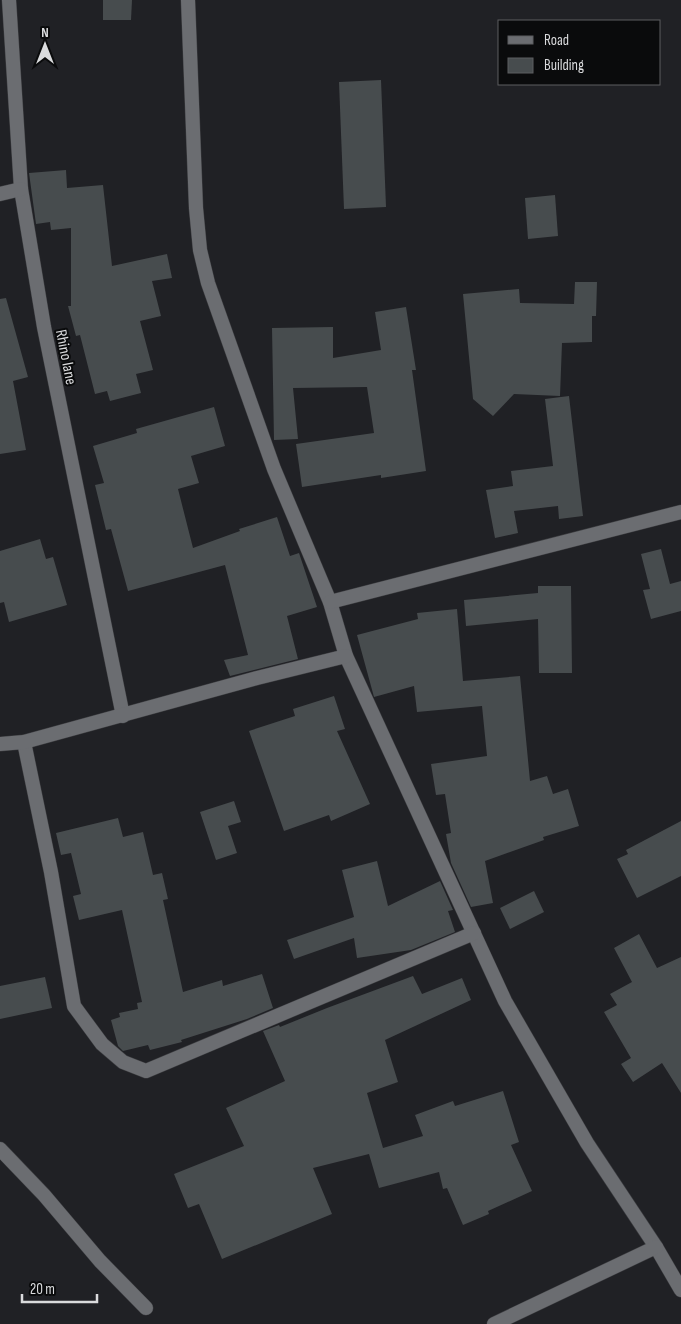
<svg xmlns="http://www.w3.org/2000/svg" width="681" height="1324" viewBox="0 0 681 1324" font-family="'Sofia Sans Condensed',sans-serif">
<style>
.building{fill:#474c4e}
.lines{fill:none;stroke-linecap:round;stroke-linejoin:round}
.minor-casing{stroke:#3c3d40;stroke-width:15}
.minor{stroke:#6b6d71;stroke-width:14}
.labels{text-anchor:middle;stroke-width:4;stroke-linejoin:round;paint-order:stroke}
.street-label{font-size:16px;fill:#dadbdd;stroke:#0a0b0c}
</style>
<rect width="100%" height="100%" fill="#202125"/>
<g class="building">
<polygon points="103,0 132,0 131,20 103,20"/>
<polygon points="381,80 386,207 344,209 339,82"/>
<polygon points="66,170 67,188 103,185 112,266 167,254 172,278 152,281 161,316 140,321 153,370 136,374 141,393 110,401 107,391 95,394 80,335 76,336 68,306 71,306 71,228 51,230 50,222 36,224 29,173"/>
<polygon points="555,195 558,236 528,239 525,198"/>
<polygon points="575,282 597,282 596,316 592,316 592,342 562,343 560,396 514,394 493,416 473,399 463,294 519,289 520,303 574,304"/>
<polygon points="6,298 28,377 13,381 26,450 0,454 0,299"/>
<polygon points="406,307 416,370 412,370 426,471 381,478 381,475 302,487 296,444 374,433 367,387 293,388 298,439 274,440 272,328 333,327 333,358 381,350 375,312"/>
<polygon points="569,396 583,516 559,519 558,506 514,511 518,533 495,538 486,490 513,486 511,471 553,466 545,399"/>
<polygon points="214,407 225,446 191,456 199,483 178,489 193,548 240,531 239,529 277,517 290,556 299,553 317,607 287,616 298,659 230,676 224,660 248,655 225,565 128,591 111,529 106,530 95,485 104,483 93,446 137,433 136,429"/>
<polygon points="40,539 46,559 53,557 67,605 9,622 4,602 0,603 0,551"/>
<polygon points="661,549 670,584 681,581 681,611 651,619 643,590 650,589 641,554"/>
<polygon points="538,586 571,586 572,673 539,673 538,619 466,626 464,600 538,593"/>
<polygon points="457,609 463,681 520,676 530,781 547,776 553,794 568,789 579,826 543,837 544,840 485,861 493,903 471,907 451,863 446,834 451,833 445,794 436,795 431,764 487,756 482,706 417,712 414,686 374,697 357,635 418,619 417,613"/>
<polygon points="334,696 345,729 337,731 370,804 331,821 329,815 284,831 249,731 295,716 293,709"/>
<polygon points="234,801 241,822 228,826 237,853 216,860 200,812"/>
<polygon points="118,818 123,837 143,832 153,875 162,873 168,899 163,900 183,992 222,980 223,986 262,974 273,1008 247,1019 181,1040 182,1042 150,1050 148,1045 123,1051 118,1046 111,1020 120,1017 119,1013 138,1009 137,1003 142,1002 122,910 79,920 73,896 81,894 71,853 61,855 56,833"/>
<polygon points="681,821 681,876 637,898 617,859 628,854 626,850"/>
<polygon points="377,861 388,906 440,881 453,910 448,911 455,932 411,950 357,958 354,938 294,959 287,940 354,917 342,870"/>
<polygon points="534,891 544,912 510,929 500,908"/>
<polygon points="639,934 657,968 681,957 681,1093 662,1063 633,1082 621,1064 631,1058 604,1012 617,1005 610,994 632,982 614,948"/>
<polygon points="413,976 422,994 462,978 471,1000 385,1040 398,1082 367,1093 383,1148 423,1136 415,1115 453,1101 455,1106 503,1091 519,1142 511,1145 532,1191 488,1211 489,1214 463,1225 447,1188 443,1189 439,1172 379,1188 369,1154 313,1168 332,1214 222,1259 199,1204 188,1208 174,1174 244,1146 226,1108 285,1081 263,1031 279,1025 280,1027 327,1008"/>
<polygon points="45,977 52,1008 0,1019 0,986"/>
</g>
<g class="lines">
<defs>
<g id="minor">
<polyline points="9,0 21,189 44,327 123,716"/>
<polyline points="188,0 196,208 200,250 208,283 274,469 330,602 346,656 505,1001 587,1143 656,1247 681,1290"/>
<polyline points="0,194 21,189"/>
<polyline points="330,602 681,512"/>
<polyline points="24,742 51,872 74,1006 102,1044 123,1062 146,1071 474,933"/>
<polyline points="0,744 24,742 257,678 346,656"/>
<polyline points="0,1149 44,1195 100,1261 146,1308"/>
<polyline points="494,1324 656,1247"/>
</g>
</defs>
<use href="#minor" class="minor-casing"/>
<use href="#minor" class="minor"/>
</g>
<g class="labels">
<g class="street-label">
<text transform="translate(67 357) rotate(79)" y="6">Rhino lane</text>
</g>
</g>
<rect x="498" y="20" width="162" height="65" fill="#0a0b0c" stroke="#5d5e60"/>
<rect x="508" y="36" width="25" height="8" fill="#6b6d71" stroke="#5d5e60"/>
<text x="544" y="45" font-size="15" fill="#dadbdd">Road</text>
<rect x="508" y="58" width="25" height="15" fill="#474c4e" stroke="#5d5e60"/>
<text x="544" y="70" font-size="15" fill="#dadbdd">Building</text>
<g transform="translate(45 45)" stroke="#0a0b0c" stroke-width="4" paint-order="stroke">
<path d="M0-4L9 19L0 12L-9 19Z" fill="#dadbdd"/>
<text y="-8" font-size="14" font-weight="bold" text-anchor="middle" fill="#dadbdd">N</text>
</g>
<path d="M22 1294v8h75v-8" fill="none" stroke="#dadbdd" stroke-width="2.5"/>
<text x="30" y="1294" font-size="15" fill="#dadbdd" stroke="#0a0b0c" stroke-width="4" paint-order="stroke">20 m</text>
</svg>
